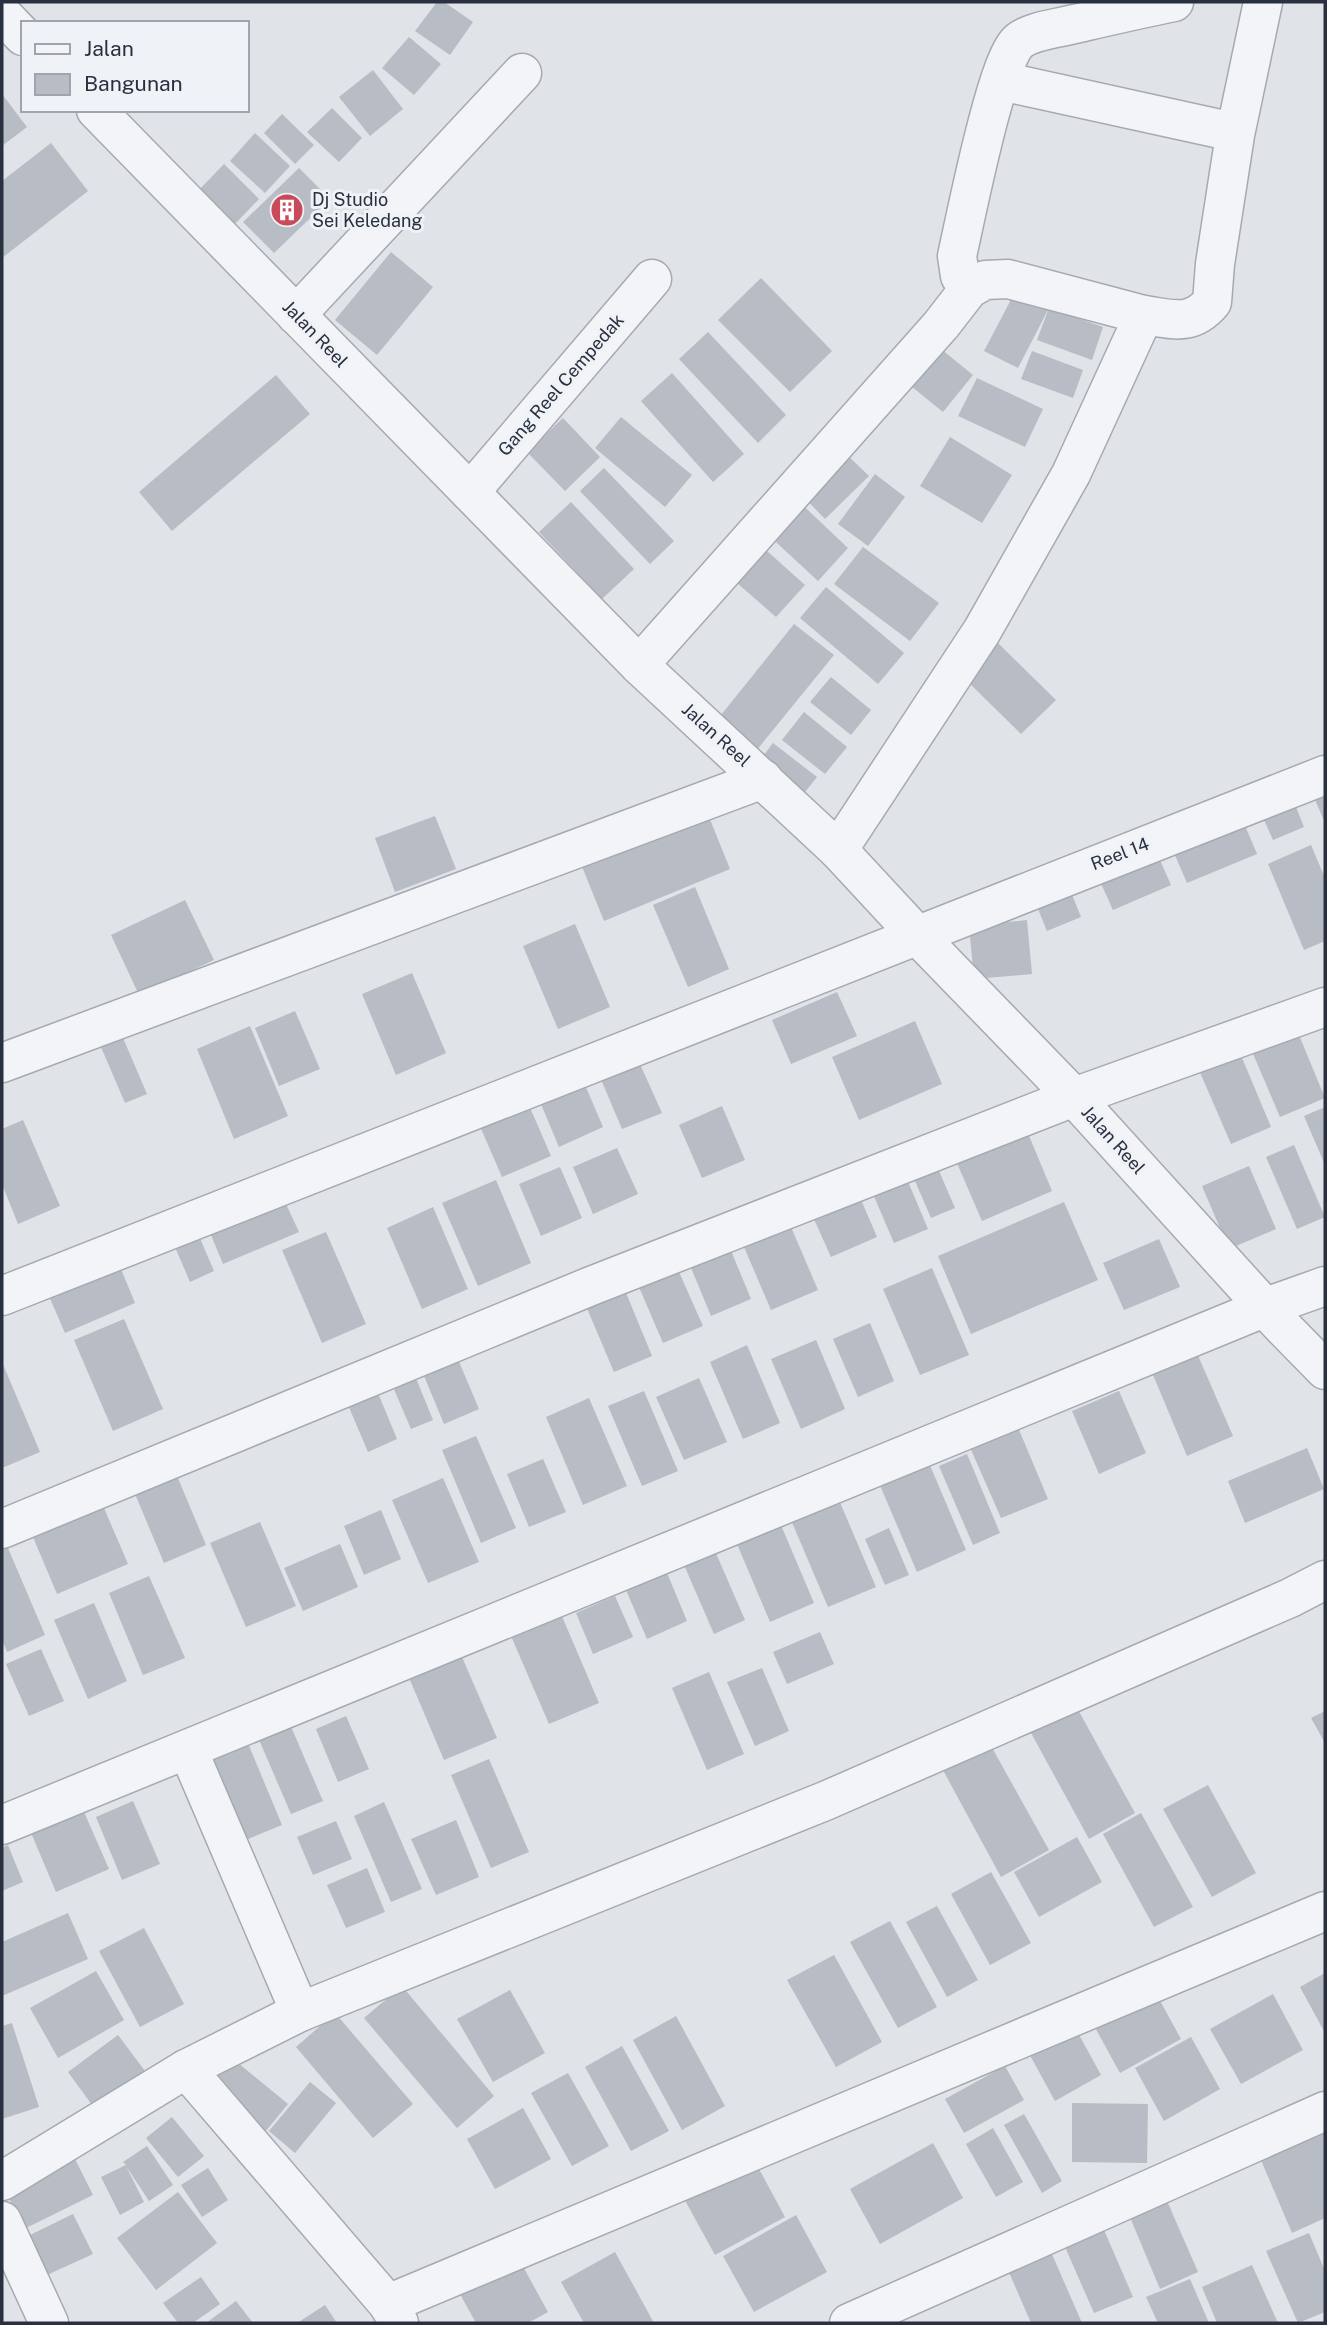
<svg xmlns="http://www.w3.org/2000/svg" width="1327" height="2325" viewBox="0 0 1327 2325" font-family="'Public Sans',sans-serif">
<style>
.building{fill:#b7bcc5}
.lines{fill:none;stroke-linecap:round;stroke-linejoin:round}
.minor-casing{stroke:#a5aab2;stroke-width:41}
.minor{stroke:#f2f4f7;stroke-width:38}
.labels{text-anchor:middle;stroke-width:6;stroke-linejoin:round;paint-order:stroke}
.poi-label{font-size:18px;fill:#29303f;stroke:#eff2f6;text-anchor:start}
.street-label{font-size:18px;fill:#29303f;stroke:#eff2f6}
</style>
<rect width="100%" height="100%" fill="#e0e3e8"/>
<g class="building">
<polygon points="437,2 444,2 473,22 450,55 415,31"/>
<polygon points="409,37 441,64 414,95 382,68"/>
<polygon points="373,70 403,109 370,136 339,97"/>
<polygon points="2,94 27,127 2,146"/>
<polygon points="332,108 362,138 339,162 307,132"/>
<polygon points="282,114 314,145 295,164 264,133"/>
<polygon points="255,133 290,166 265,193 230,161"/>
<polygon points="51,143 88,191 2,258 2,181"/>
<polygon points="224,164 259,199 234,225 199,190"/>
<polygon points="299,168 330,199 274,253 243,222"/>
<polygon points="391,252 433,287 377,355 335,320"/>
<polygon points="761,278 832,351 790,392 718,320"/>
<polygon points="1015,292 1049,308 1018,368 984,351"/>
<polygon points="1049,308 1103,327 1092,360 1037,340"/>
<polygon points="708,332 786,415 758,443 679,359"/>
<polygon points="936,345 973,375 943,412 906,382"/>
<polygon points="1032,351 1083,370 1073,398 1021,379"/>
<polygon points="672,373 744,454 713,482 641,401"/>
<polygon points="276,375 310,414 172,531 139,492"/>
<polygon points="977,378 1043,409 1025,447 958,416"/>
<polygon points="621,417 692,475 665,507 595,448"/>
<polygon points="563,418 600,457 565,491 527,452"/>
<polygon points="950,437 1012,475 982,523 920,486"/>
<polygon points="840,448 869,476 825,519 798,491"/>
<polygon points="604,468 674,541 650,564 580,491"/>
<polygon points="875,474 905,497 868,546 838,524"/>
<polygon points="795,498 848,548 818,581 764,531"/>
<polygon points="571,502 634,569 602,599 539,532"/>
<polygon points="758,543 805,585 776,617 729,576"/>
<polygon points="863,547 939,603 910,641 834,584"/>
<polygon points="826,587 904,653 878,684 800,618"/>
<polygon points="794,624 834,655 756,751 717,720"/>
<polygon points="996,641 1056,700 1021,734 962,676"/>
<polygon points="831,677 871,710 851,735 810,702"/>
<polygon points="804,712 847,747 825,774 782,740"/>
<polygon points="773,743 817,777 801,797 757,764"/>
<polygon points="1325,790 1325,823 1313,795"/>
<polygon points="1292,797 1304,827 1273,840 1260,811"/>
<polygon points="707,812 730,869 604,921 581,864"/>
<polygon points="435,816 456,869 395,892 375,838"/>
<polygon points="1241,816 1257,854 1187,883 1171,846"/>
<polygon points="1311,845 1325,878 1325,941 1304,950 1268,864"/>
<polygon points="1156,851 1171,885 1113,910 1098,877"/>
<polygon points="1067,882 1081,917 1047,931 1033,897"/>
<polygon points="695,887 729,969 688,987 653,905"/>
<polygon points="185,900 214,960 139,995 111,935"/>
<polygon points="1027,920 1032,974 974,979 969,926"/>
<polygon points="575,924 610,1007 558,1029 523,946"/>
<polygon points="412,973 446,1053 396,1075 362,994"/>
<polygon points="837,992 857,1036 791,1064 772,1020"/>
<polygon points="295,1011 320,1069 279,1086 255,1028"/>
<polygon points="915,1021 942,1084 859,1120 832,1057"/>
<polygon points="1294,1023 1325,1098 1280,1117 1248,1042"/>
<polygon points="250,1026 288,1116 234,1139 197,1049"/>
<polygon points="120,1031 147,1094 125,1103 98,1040"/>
<polygon points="635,1053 662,1113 622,1129 597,1070"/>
<polygon points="1240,1053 1271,1127 1231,1144 1199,1070"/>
<polygon points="582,1078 603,1127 559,1147 538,1097"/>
<polygon points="528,1103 551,1156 502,1177 479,1124"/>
<polygon points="722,1106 745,1160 702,1178 679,1125"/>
<polygon points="1325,1107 1325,1165 1304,1116"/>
<polygon points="23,1120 60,1206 18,1224 2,1184 2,1129"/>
<polygon points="1027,1131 1052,1191 982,1221 956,1161"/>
<polygon points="1294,1145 1325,1217 1297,1229 1266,1157"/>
<polygon points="617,1148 638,1194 593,1214 573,1167"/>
<polygon points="936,1164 955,1208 931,1218 912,1174"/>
<polygon points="1249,1166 1276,1229 1229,1249 1202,1186"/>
<polygon points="560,1167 582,1218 541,1236 519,1184"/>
<polygon points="904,1172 928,1229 894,1243 870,1187"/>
<polygon points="496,1180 531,1263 478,1286 442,1203"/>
<polygon points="856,1188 877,1237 831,1257 809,1208"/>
<polygon points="280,1191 299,1232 223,1264 206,1223"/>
<polygon points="1064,1202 1098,1280 971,1334 938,1256"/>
<polygon points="433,1207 468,1289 422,1309 387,1228"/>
<polygon points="788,1220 818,1290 771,1310 741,1240"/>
<polygon points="196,1229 214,1271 190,1282 172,1240"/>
<polygon points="326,1232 366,1324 322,1343 282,1250"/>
<polygon points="1159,1239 1180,1287 1124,1310 1103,1263"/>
<polygon points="727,1241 751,1299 711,1316 687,1258"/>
<polygon points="116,1257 135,1303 65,1333 45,1287"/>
<polygon points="675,1263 703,1326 663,1343 636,1280"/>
<polygon points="932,1268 969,1355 920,1375 883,1289"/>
<polygon points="622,1283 652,1356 614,1372 583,1299"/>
<polygon points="124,1319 163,1409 113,1431 74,1340"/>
<polygon points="870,1323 894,1381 858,1397 833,1339"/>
<polygon points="816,1340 845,1409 801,1429 771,1359"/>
<polygon points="747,1345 780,1423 743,1439 710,1362"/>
<polygon points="1196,1351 1233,1436 1187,1456 1151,1370"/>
<polygon points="457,1357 479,1409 444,1424 422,1371"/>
<polygon points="2,1362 40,1452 2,1468"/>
<polygon points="413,1371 433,1420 411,1429 390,1380"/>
<polygon points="699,1378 727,1442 684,1460 656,1397"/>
<polygon points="644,1391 678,1471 642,1486 608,1406"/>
<polygon points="1119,1391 1146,1453 1099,1474 1072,1411"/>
<polygon points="378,1393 397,1439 368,1452 348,1405"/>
<polygon points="589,1398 627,1486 583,1505 546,1417"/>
<polygon points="1017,1425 1048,1499 1001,1518 969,1445"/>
<polygon points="476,1436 516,1528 481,1543 442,1450"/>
<polygon points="1307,1448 1324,1489 1245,1523 1228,1481"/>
<polygon points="967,1454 1000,1533 973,1545 939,1466"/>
<polygon points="543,1459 566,1512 529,1527 507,1474"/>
<polygon points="929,1463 966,1550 917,1572 879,1483"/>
<polygon points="172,1464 206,1545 164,1563 130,1482"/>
<polygon points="443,1478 479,1562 428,1583 392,1500"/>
<polygon points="836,1493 876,1587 828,1607 788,1513"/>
<polygon points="101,1501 128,1564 57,1594 30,1530"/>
<polygon points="381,1510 401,1559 364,1575 344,1526"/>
<polygon points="778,1518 814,1603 770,1622 734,1537"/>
<polygon points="260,1522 296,1606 246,1627 210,1543"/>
<polygon points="889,1528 909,1575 885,1585 865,1539"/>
<polygon points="340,1544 358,1587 303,1611 284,1568"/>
<polygon points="8,1548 45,1635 7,1652 2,1639 2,1550"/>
<polygon points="715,1551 745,1620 714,1634 684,1565"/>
<polygon points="667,1573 687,1621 647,1639 626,1590"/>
<polygon points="149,1576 185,1658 143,1675 109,1593"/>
<polygon points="615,1596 633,1637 593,1654 576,1613"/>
<polygon points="94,1603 127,1681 88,1699 54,1620"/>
<polygon points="558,1607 599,1703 549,1724 508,1629"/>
<polygon points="820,1632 834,1664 787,1684 773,1652"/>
<polygon points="41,1649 64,1701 29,1716 6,1664"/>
<polygon points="459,1650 497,1738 444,1760 407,1673"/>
<polygon points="762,1668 789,1731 755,1746 727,1682"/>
<polygon points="709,1672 744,1754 707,1770 672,1688"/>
<polygon points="1071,1697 1135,1813 1089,1839 1025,1722"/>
<polygon points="1325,1711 1325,1743 1311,1718"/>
<polygon points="346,1716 369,1769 338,1782 316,1729"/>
<polygon points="289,1722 323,1801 291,1814 257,1735"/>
<polygon points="985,1735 1049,1850 1001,1877 938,1761"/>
<polygon points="247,1741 282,1825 241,1842 205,1759"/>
<polygon points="489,1759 529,1852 491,1868 451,1775"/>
<polygon points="1208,1785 1256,1873 1212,1897 1163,1809"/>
<polygon points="133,1801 160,1864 122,1880 96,1817"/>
<polygon points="384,1802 422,1889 391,1902 354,1816"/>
<polygon points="81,1805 109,1869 56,1892 29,1828"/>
<polygon points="1141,1813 1193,1907 1154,1927 1103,1834"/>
<polygon points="456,1820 479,1877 436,1895 411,1839"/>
<polygon points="336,1821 352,1859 313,1875 297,1837"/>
<polygon points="1077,1837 1102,1882 1039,1917 1014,1872"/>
<polygon points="8,1845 23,1882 2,1891 2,1848"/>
<polygon points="367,1868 385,1912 346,1928 327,1885"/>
<polygon points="991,1872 1031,1943 990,1965 951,1894"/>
<polygon points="937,1906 978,1980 947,1997 906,1922"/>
<polygon points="68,1913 88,1959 2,1996 2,1942"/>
<polygon points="890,1921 937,2007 898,2028 850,1942"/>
<polygon points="144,1928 184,2004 140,2027 99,1951"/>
<polygon points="834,1955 882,2042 836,2067 787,1980"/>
<polygon points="96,1971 124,2020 58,2058 30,2008"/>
<polygon points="1325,1973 1325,2033 1300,1987"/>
<polygon points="402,1986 494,2096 457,2128 364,2018"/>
<polygon points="1153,1988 1181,2039 1120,2073 1092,2022"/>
<polygon points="510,1990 545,2053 493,2082 457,2019"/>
<polygon points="1273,1994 1303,2050 1241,2084 1210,2029"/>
<polygon points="335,2013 413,2104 373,2138 296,2047"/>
<polygon points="676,2016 725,2106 682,2130 633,2040"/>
<polygon points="1072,2022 1101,2075 1055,2101 1026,2048"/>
<polygon points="12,2023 39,2107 2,2119 2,2026"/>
<polygon points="118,2035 145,2071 95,2109 68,2072"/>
<polygon points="1191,2037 1220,2089 1164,2121 1135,2068"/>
<polygon points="622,2046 669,2131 631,2151 585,2067"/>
<polygon points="232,2058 288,2104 265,2132 208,2085"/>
<polygon points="1005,2066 1024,2100 964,2133 945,2099"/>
<polygon points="568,2073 609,2146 572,2166 531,2093"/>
<polygon points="310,2082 336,2103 295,2153 269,2131"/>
<polygon points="1072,2103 1148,2104 1147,2163 1072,2162"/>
<polygon points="523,2108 551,2159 495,2189 467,2139"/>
<polygon points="1024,2114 1062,2181 1042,2193 1004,2125"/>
<polygon points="172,2117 204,2156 178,2177 146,2138"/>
<polygon points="1325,2123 1325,2218 1292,2233 1255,2146"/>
<polygon points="993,2128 1023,2182 996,2197 966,2144"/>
<polygon points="933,2143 963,2198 880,2244 850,2189"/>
<polygon points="147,2146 173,2185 149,2201 126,2166 144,2202 120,2215 101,2177 126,2165 123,2162"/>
<polygon points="73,2155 93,2195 24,2229 4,2188"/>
<polygon points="752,2156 785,2217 715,2255 682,2195"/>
<polygon points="208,2168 228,2200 202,2217 181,2185"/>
<polygon points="178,2192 217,2243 156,2290 117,2238"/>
<polygon points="1164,2194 1198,2272 1160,2289 1127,2210"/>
<polygon points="73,2214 93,2254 47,2275 28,2236"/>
<polygon points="796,2215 827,2272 754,2312 723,2256"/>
<polygon points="1101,2223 1133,2297 1094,2313 1062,2240"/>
<polygon points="1309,2233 1325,2271 1325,2312 1298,2323 1266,2251"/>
<polygon points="615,2252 654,2323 584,2323 561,2282"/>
<polygon points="1051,2252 1082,2323 1031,2323 1008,2270"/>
<polygon points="520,2261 548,2312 528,2323 476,2323 460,2294"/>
<polygon points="1252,2265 1278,2323 1217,2323 1202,2287"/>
<polygon points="201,2277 220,2304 193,2323 178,2323 163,2303"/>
<polygon points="1190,2279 1209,2323 1158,2323 1146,2297"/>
<polygon points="236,2301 253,2323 206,2323"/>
<polygon points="325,2305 337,2323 297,2323"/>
</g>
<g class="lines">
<defs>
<g id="minor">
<polyline points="2,14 23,36"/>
<polyline points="1001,81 1220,129"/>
<polyline points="96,110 639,665 838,850 916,934 1074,1097 1279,1323 1325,1370"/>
<path d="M 969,289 L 960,276 L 957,256 C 965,221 997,57 1019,41 C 1032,31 1054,29 1070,25 C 1105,17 1139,9 1174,2"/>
<polyline points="296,315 522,73"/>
<path d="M 1144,315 C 1172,319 1191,327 1212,302 L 1215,264 L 1235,135 L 1263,2"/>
<polyline points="470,492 652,279"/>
<polyline points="639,665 941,325 969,289 985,280 1008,279 1144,315 1071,474 982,631 838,850"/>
<polyline points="2,1063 763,779"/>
<polyline points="2,1296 1325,775"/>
<polyline points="2,1529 591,1286 1074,1097 1325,1007"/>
<polyline points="188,1750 300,2012"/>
<polyline points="2,1825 1266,1307 1325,1286"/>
<polyline points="186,2069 388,2304 399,2323"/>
<polyline points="2,2181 186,2069 300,2012 825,1801 1290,1598 1325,1580"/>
<polyline points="2,2221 49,2323"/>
<polyline points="388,2304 1325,1911"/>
<polyline points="849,2323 1325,2111"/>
</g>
</defs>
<use href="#minor" class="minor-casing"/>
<use href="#minor" class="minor"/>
</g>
<defs>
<symbol id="building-disc" viewBox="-11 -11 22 22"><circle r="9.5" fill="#c94a58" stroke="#eff2f6"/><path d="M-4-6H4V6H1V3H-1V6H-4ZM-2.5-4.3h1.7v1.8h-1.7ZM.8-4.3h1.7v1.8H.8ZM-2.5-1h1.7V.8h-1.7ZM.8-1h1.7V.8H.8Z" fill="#fff"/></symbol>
</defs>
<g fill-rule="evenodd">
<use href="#building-disc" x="268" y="191" width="38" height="38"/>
</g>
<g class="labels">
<g class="poi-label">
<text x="312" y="206">Dj Studio<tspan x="312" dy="21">Sei Keledang</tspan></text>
</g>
<g class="street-label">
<text transform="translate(315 334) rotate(46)" y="6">Jalan Reel</text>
<text transform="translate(561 385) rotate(-49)" y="6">Gang Reel Cempedak</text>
<text transform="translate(716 735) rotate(42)" y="6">Jalan Reel</text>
<text transform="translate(1120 854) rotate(-21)" y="6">Reel 14</text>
<text transform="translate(1113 1140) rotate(48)" y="6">Jalan Reel</text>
</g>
</g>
<rect width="1327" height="2325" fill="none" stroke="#29303f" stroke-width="7"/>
<rect x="21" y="21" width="228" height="91" fill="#eff2f6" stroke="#a0a4ad" stroke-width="2"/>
<rect x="35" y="44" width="35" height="10" fill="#f2f4f7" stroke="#a0a4ad" stroke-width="2"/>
<text x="84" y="56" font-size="21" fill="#29303f">Jalan</text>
<rect x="35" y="74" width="35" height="21" fill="#b7bcc5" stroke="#a0a4ad" stroke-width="2"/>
<text x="84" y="91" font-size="21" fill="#29303f">Bangunan</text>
</svg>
